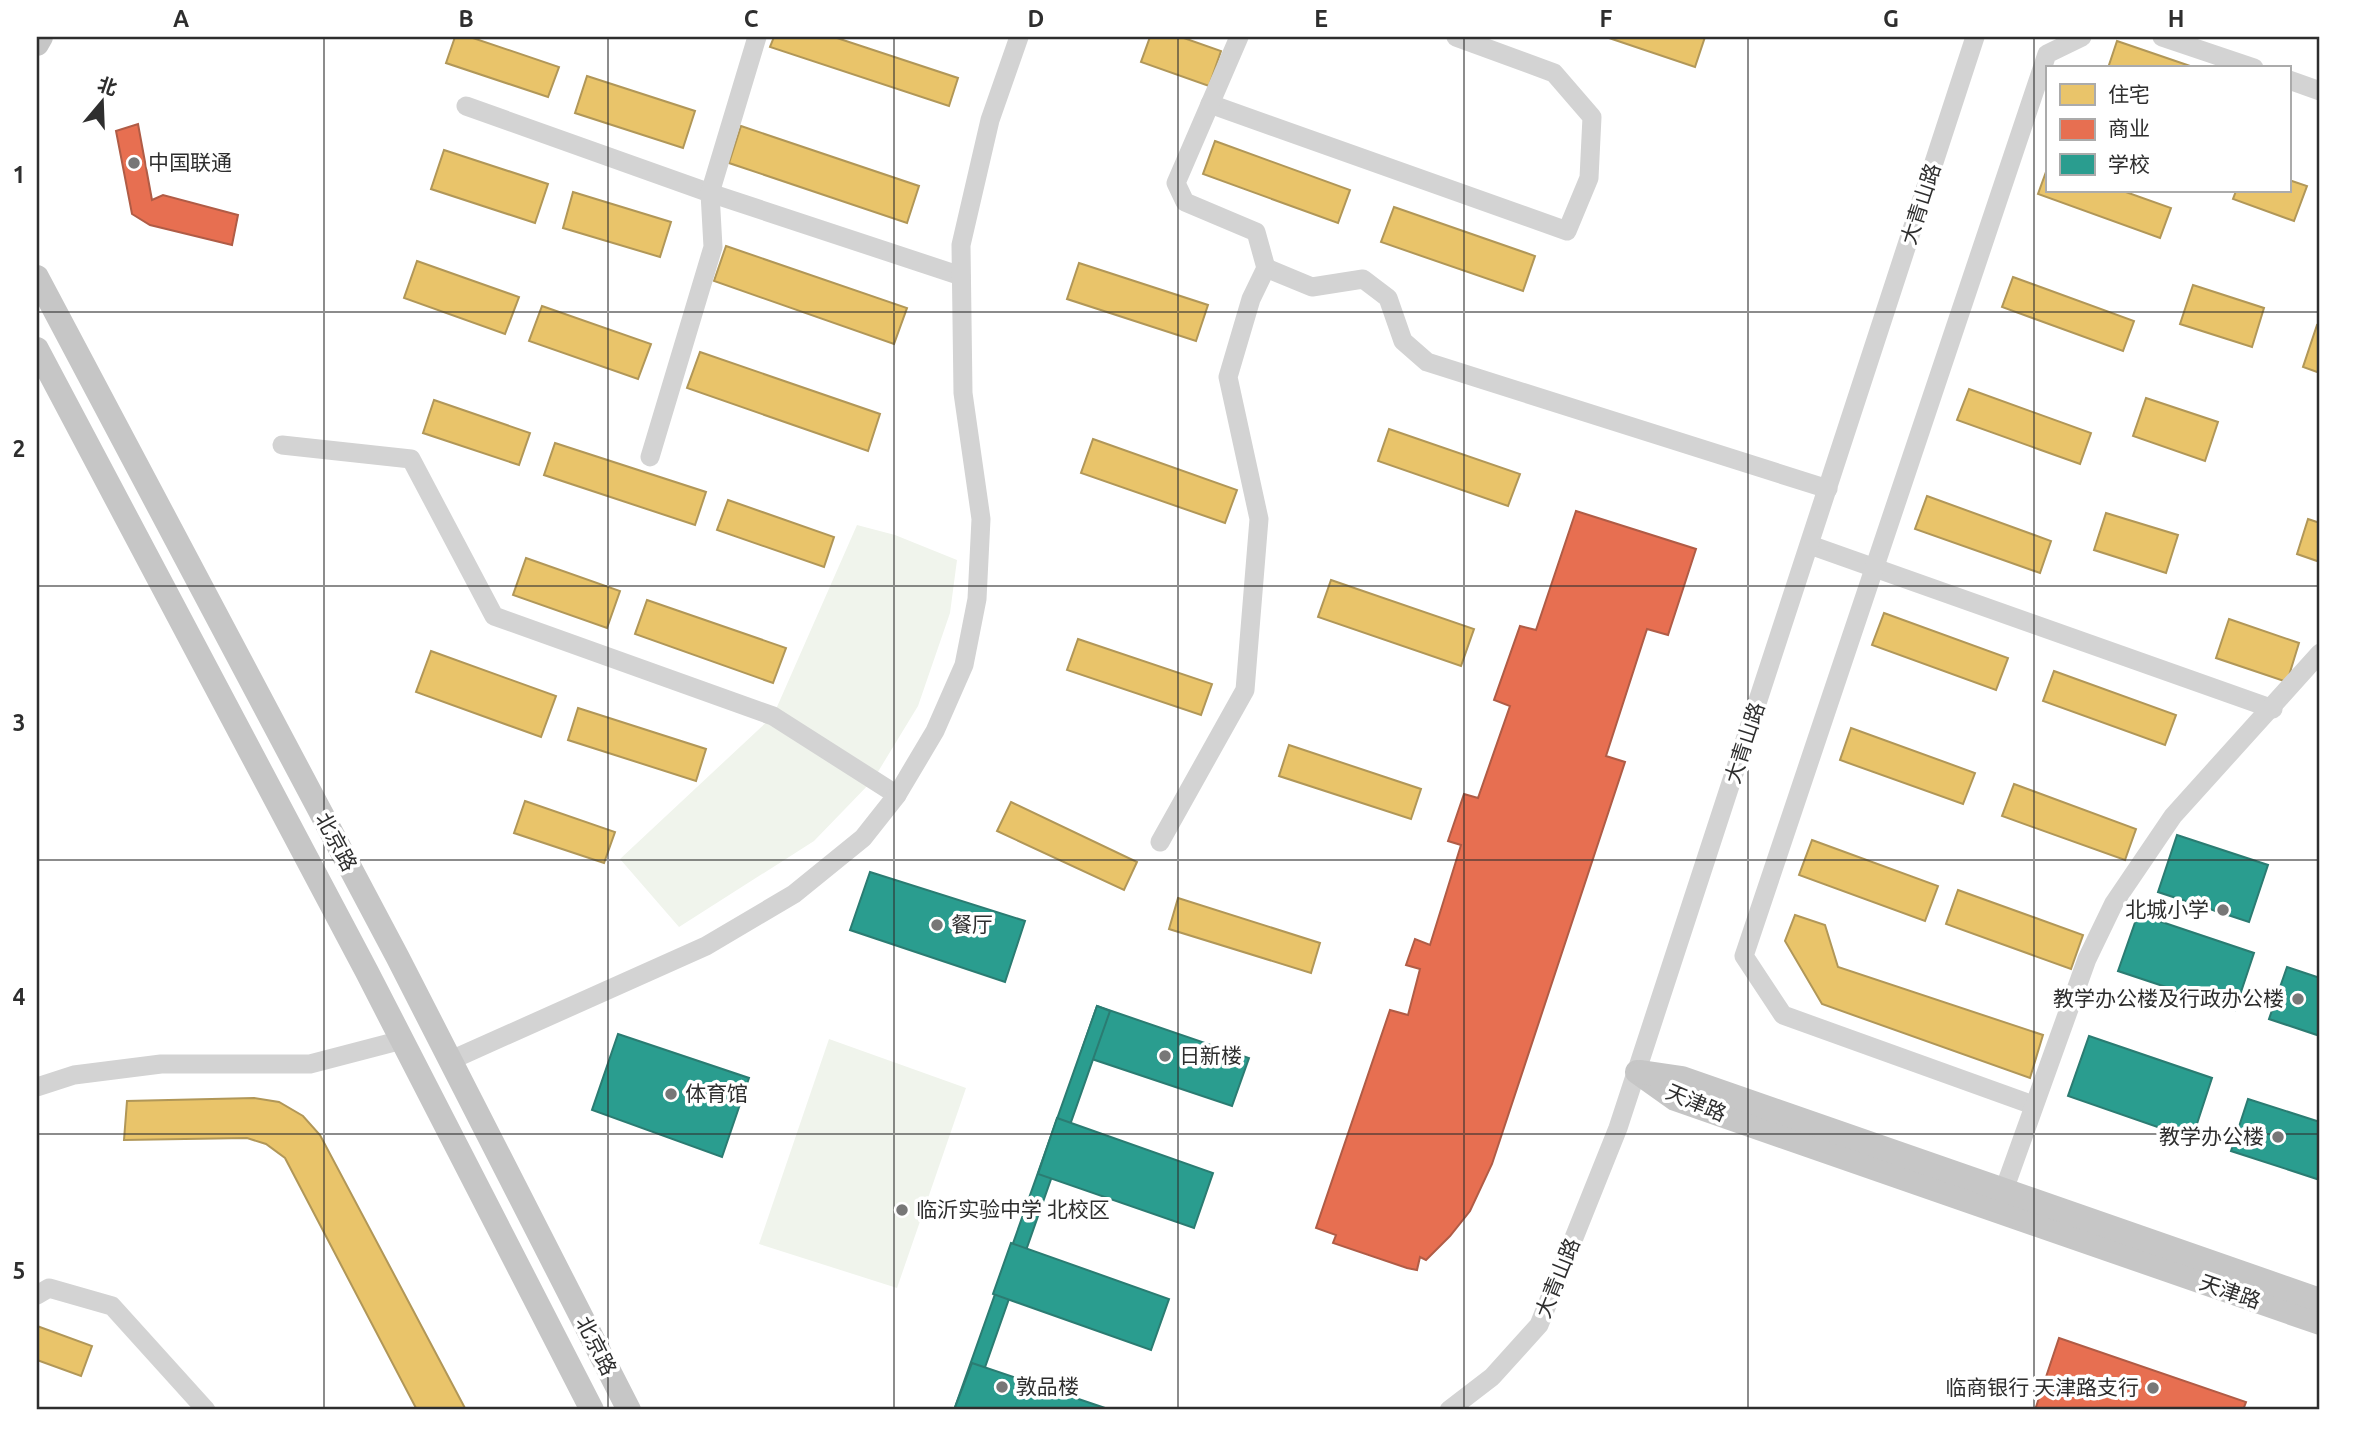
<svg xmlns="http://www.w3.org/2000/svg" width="2357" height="1447" viewBox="0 0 2357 1447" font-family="Ubuntu,'Noto Sans SC',sans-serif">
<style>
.green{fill:#f0f4ec}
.homes{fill:#e9c46a;stroke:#b19758;stroke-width:2}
.shops{fill:#e76f51;stroke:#b05c46;stroke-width:2}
.schools{fill:#2a9d8f;stroke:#2b7c72;stroke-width:2}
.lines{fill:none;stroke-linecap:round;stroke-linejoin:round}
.minor{stroke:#d3d3d3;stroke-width:19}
.major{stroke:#c6c6c6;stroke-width:24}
.grid{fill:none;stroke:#2e2e2e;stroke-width:2;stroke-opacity:0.55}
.poi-dot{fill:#777;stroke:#fff;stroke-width:2.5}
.labels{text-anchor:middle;stroke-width:7;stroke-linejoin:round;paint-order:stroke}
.poi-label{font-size:21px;fill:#2e2e2e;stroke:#fff;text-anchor:start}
.street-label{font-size:21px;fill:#2e2e2e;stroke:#fff}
.neatline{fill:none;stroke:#2e2e2e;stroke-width:2.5}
.grid-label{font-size:23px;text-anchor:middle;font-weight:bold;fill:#2e2e2e}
</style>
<rect width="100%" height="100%" fill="#fff"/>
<g class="green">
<polygon points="857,525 895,535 957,560 950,613 918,706 873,780 814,841 679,927 620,859 773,716"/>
<polygon points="829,1039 966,1088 897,1288 759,1244"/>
</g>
<g class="homes">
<polygon points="455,37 470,37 559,67 548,97 446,63"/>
<polygon points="774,37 834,37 958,78 949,106 770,47"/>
<polygon points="1150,37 1181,37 1221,51 1209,86 1141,62"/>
<polygon points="1606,37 1705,37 1695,67"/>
<polygon points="2117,41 2196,68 2108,68"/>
<polygon points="587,76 695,111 683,148 575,113"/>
<polygon points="741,126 919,186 907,223 729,163"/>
<polygon points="1215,141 1350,190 1338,223 1203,174"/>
<polygon points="444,150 548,184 535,223 431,189"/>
<polygon points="2047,169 2047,191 2123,191 2171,208 2160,238 2038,194"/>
<polygon points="2289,180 2307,186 2294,221 2233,199 2236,191 2289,191"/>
<polygon points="573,192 671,222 660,257 563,228"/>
<polygon points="1394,207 1535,256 1523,291 1381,242"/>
<polygon points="726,246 907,308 894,344 714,281"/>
<polygon points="417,261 519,297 505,334 404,298"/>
<polygon points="1079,263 1208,305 1196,341 1067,299"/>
<polygon points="2013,277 2134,321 2123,351 2002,307"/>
<polygon points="2193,285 2264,308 2252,347 2180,324"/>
<polygon points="542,306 651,344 638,379 529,341"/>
<polygon points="2317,325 2320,326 2320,373 2303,367"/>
<polygon points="700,352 880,414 868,451 687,388"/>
<polygon points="1969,389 2091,433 2080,464 1957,420"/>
<polygon points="2146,398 2218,422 2205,461 2133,436"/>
<polygon points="434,400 530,433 519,465 423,433"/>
<polygon points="1389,429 1520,474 1508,506 1378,461"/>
<polygon points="1093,439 1237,490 1225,523 1081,473"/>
<polygon points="555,443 706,492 695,525 544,475"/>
<polygon points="1927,496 2051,541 2040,573 1915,529"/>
<polygon points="728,500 834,537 824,567 717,530"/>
<polygon points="2106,513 2178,535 2166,573 2094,550"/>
<polygon points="2308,519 2320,523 2320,562 2297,554"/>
<polygon points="526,558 620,591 607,628 513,595"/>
<polygon points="1331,580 1474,629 1461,666 1318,617"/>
<polygon points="647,600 786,648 773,683 635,634"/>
<polygon points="1884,613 2008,658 1996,690 1872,645"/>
<polygon points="2229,619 2299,643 2287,682 2216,658"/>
<polygon points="1078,639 1212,684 1201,715 1067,670"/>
<polygon points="431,651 556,696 541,737 416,692"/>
<polygon points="2054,671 2176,715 2165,745 2043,701"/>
<polygon points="578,708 706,749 696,781 568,740"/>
<polygon points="1851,728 1975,773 1963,804 1840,760"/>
<polygon points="1289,745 1421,789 1411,819 1279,776"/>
<polygon points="2014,784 2136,829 2125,860 2002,816"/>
<polygon points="525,801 615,832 604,863 514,833"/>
<polygon points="1011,802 1137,862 1124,890 997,831"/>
<polygon points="1812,840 1938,886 1925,921 1799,875"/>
<polygon points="1958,890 2083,935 2071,969 1946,924"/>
<polygon points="1178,898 1320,943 1311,973 1169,929"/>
<polygon points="1795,915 1825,925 1838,967 2043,1035 2030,1078 1822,1004 1785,941"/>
<polygon points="254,1098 279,1102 303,1116 320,1135 466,1410 417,1410 285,1158 266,1144 247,1138 124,1140 127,1101"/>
<polygon points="37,1326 92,1346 81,1376 37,1360"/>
</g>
<g class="shops">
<polygon points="138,124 152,200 163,195 238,215 232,245 150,225 132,214 116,131"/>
<polygon points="1576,511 1696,549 1668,635 1647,629 1606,756 1625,762 1492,1164 1470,1211 1450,1236 1426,1260 1420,1257 1417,1270 1407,1268 1333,1243 1336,1235 1316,1228 1390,1010 1408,1015 1420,969 1406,965 1415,939 1430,945 1461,845 1448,841 1464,794 1478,798 1510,706 1494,700 1520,626 1536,630"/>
<polygon points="2059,1338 2246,1402 2243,1410 2035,1410"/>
</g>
<g class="schools">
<polygon points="2177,835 2268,865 2249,922 2158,892"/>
<polygon points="870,872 1025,921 1005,982 850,930"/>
<polygon points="2138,914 2254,953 2235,1010 2118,971"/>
<polygon points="2287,967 2320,978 2320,1036 2269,1019"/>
<polygon points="1097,1006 1249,1058 1232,1106 1080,1055"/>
<polygon points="1097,1006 1110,1011 970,1410 954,1410"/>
<polygon points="618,1034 749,1078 722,1157 592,1110"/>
<polygon points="2089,1036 2212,1078 2192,1139 2068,1096"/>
<polygon points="2248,1099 2320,1122 2320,1180 2231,1151"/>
<polygon points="1057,1118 1213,1173 1194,1228 1038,1174"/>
<polygon points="1011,1243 1169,1299 1151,1350 993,1294"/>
<polygon points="972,1363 1111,1410 954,1410"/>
</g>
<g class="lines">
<g class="minor">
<polyline points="2162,37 2254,68"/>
<polyline points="2289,80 2320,91"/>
<polyline points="1210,104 1567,231 1589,178 1592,117 1554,73 1456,37"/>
<polyline points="466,106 710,193 961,276"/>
<polyline points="1266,268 1312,287 1363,279 1388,298 1403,341 1427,362 1828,489"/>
<polyline points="282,445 411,459 494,616 773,716 897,795"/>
<polyline points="650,457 713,247 710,193 757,37"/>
<polyline points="1810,545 2273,709"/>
<polyline points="1160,842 1245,690 1259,519 1228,377 1251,299 1266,268 1256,232 1185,202 1176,183 1239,37"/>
<polyline points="449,1061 706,946 794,894 863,838 897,795 935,731 964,665 977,599 981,519 963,393 961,245 990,120 1019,37"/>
<polyline points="37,1087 74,1075 161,1064 310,1064 402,1040"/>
<polyline points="2033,1105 1783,1015 1744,956 2047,54 2082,37"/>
<polyline points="2004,1190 2087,959 2114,903 2173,816 2320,653"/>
<polyline points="37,1295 49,1288 112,1306 206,1410"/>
<polyline points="1449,1410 1492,1377 1539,1325 1618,1128 1975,37"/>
</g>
<g class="major">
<polyline points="37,44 41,37"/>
<polyline points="37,277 398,958 629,1410"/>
<polyline points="37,349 367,972 592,1410"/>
<polyline points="1637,1072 1675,1099 2320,1323"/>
<polyline points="1641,1072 1682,1078 2320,1300"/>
</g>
</g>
<path class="grid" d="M 324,37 L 324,1410M 608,37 L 608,1410M 894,37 L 894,1410M 1178,37 L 1178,1410M 1464,37 L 1464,1410M 1748,37 L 1748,1410M 2034,37 L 2034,1410M 37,312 L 2320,312M 37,586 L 2320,586M 37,860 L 2320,860M 37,1134 L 2320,1134"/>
<g class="poi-dot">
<circle cx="134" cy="163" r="7"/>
<circle cx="2223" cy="910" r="7"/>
<circle cx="937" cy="925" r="7"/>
<circle cx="2298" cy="999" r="7"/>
<circle cx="1165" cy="1056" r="7"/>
<circle cx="671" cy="1094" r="7"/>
<circle cx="2278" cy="1137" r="7"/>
<circle cx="902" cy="1210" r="7"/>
<circle cx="1002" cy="1387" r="7"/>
<circle cx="2153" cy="1388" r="7"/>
</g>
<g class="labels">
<g class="poi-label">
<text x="148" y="170">中国联通</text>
<text x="2209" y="917" text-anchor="end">北城小学</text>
<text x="951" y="932">餐厅</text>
<text x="2284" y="1006" text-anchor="end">教学办公楼及行政办公楼</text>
<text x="1179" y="1063">日新楼</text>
<text x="685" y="1101">体育馆</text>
<text x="2264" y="1144" text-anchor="end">教学办公楼</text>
<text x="916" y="1217">临沂实验中学 北校区</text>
<text x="1016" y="1394">敦品楼</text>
<text x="2139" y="1395" text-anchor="end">临商银行 天津路支行</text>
</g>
<g class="street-label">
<text transform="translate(1921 204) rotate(-72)" y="7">大青山路</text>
<text transform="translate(1745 743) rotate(-72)" y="7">大青山路</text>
<text transform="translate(336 842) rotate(62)" y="7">北京路</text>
<text transform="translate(1696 1103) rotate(23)" y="7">天津路</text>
<text transform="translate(1558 1278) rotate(-68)" y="7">大青山路</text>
<text transform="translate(2230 1292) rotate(19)" y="7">天津路</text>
<text transform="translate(596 1346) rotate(63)" y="7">北京路</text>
</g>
</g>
<rect width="2357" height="1447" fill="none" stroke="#ffffff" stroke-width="77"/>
<rect x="2046" y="66" width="245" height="126" fill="#ffffff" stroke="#ababab" stroke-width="2"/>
<rect x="2060" y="84" width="35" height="21" fill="#e9c46a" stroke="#ababab" stroke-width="2"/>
<text x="2108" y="102" font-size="21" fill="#2e2e2e">住宅</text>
<rect x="2060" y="119" width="35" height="21" fill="#e76f51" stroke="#ababab" stroke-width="2"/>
<text x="2108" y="136" font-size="21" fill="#2e2e2e">商业</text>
<rect x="2060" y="154" width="35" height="21" fill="#2a9d8f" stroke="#ababab" stroke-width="2"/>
<text x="2108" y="172" font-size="21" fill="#2e2e2e">学校</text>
<g transform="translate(102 102) rotate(19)" stroke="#ffffff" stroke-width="5" paint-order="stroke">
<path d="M0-5L12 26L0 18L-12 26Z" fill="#2e2e2e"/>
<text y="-10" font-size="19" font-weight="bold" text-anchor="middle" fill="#2e2e2e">北</text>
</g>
<rect x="38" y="38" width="2280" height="1370" class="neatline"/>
<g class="grid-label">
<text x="181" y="27">A</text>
<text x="466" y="27">B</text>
<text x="751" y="27">C</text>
<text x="1036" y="27">D</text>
<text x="1321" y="27">E</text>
<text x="1606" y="27">F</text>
<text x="1891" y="27">G</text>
<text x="2176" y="27">H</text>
<text x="19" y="183">1</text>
<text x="19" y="457">2</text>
<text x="19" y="731">3</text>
<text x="19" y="1005">4</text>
<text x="19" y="1279">5</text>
</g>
</svg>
